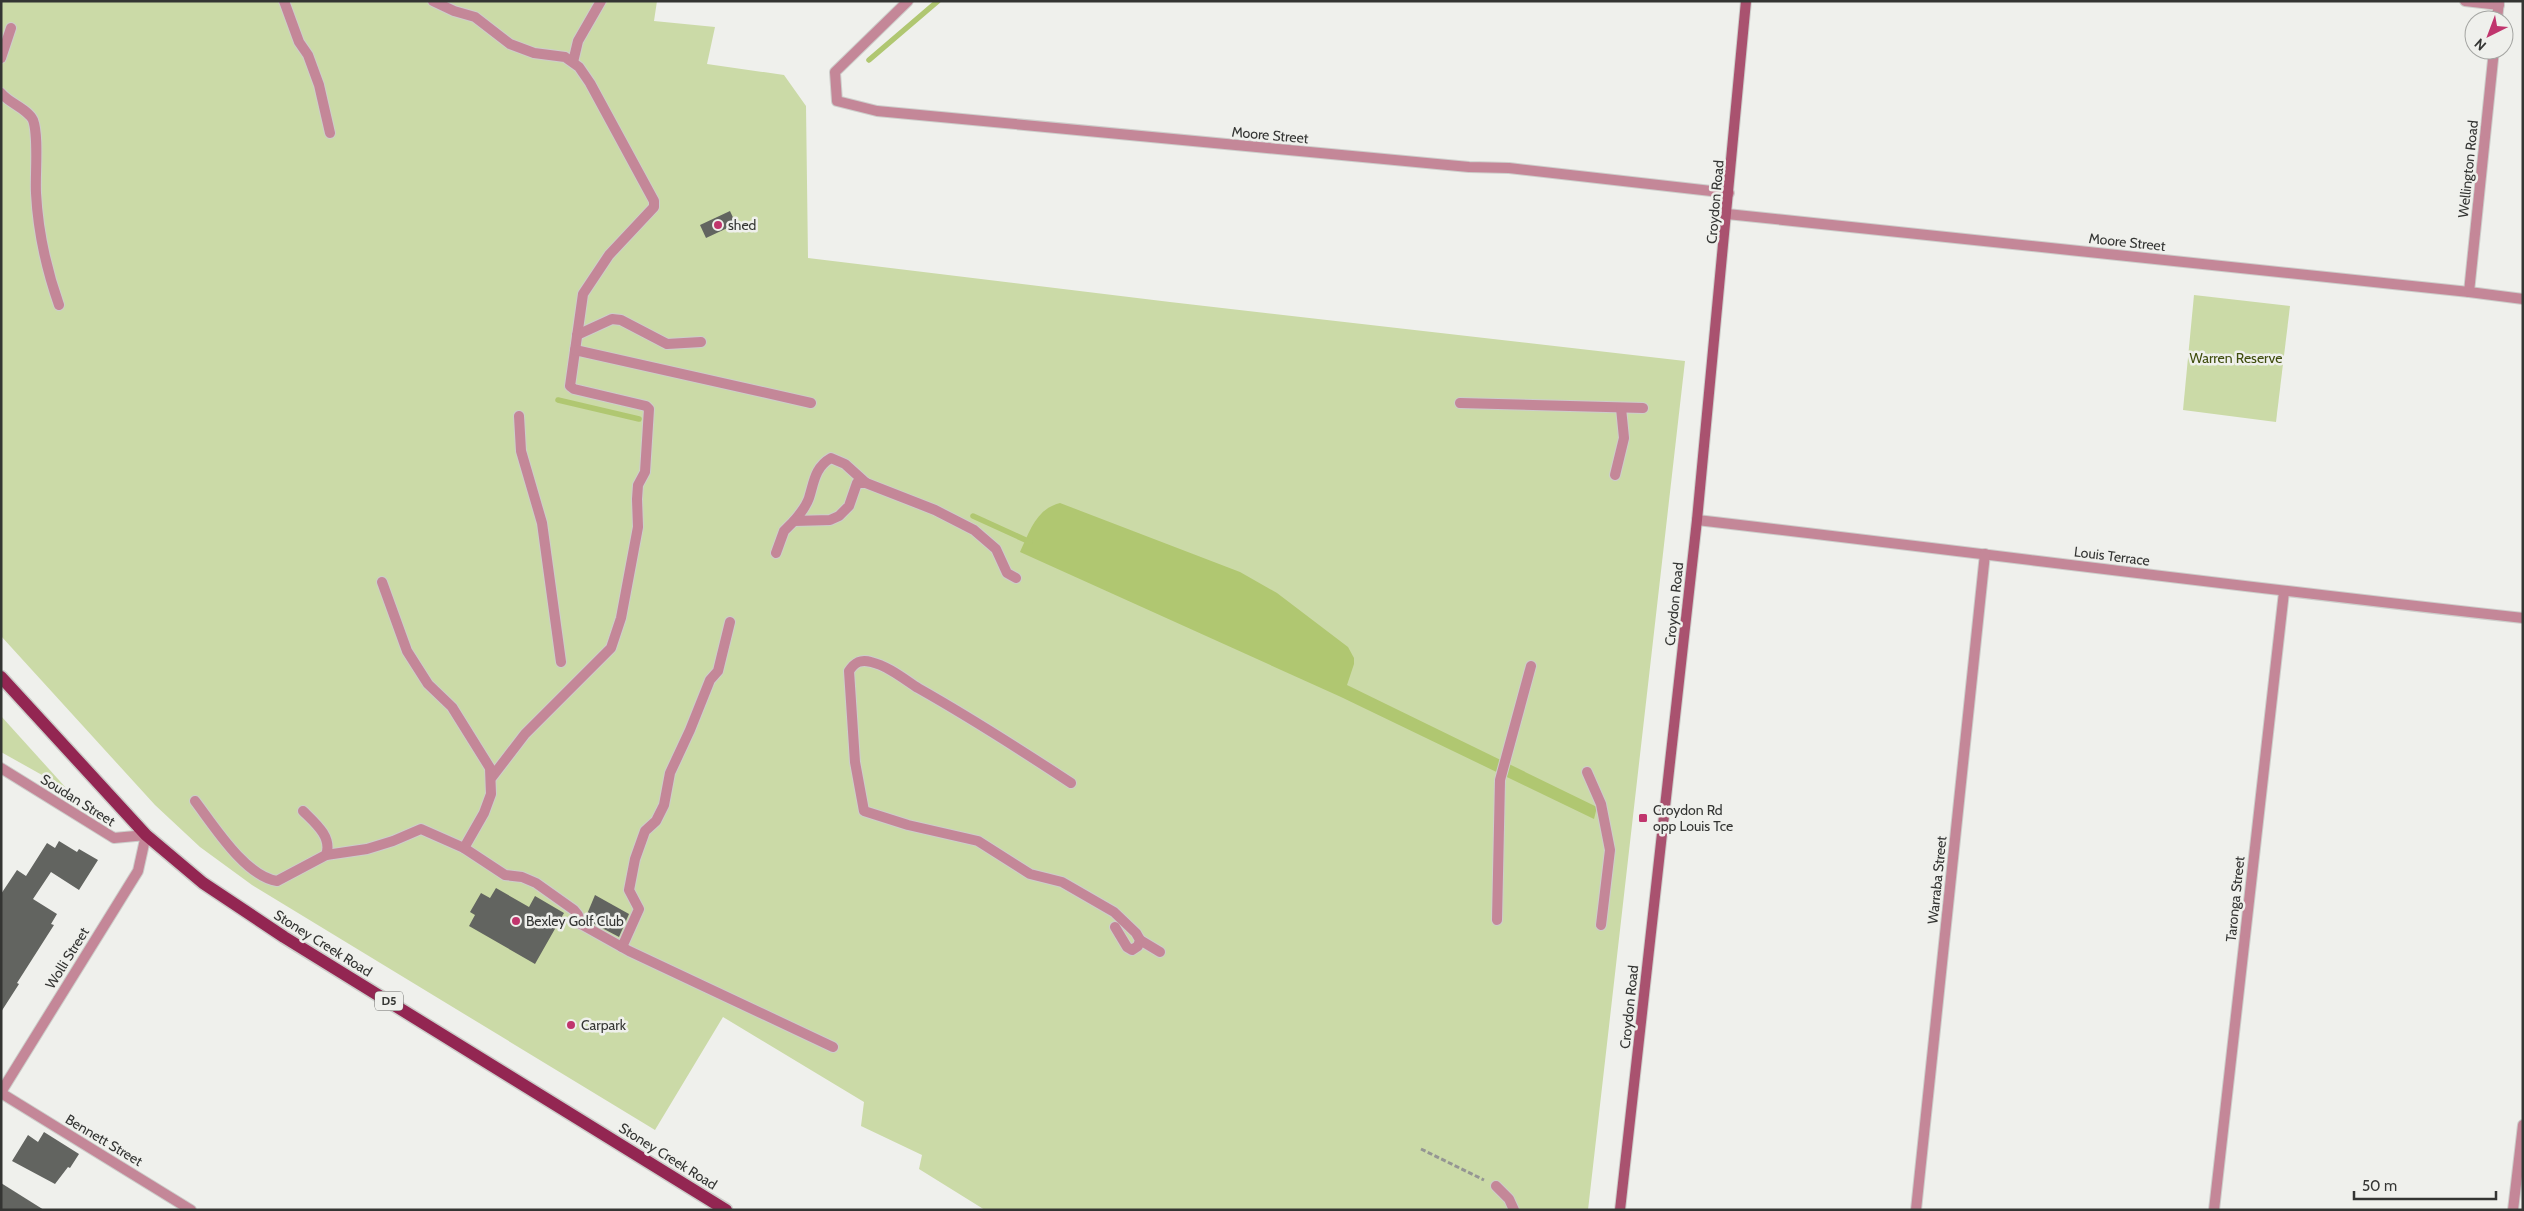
<svg xmlns="http://www.w3.org/2000/svg" width="2524" height="1211" viewBox="0 0 2524 1211" font-family="Cabin,sans-serif">
<style>
.green{fill:#cbdaa7}
.water{fill:#b0c771}
.lines{fill:none;stroke-linecap:round;stroke-linejoin:round}
.stream{stroke:#b0c771;stroke-width:5.5}
.building{fill:#626460}
.lane-casing{stroke:#cdcecb;stroke-width:12}
.street-casing{stroke:#cdcecb;stroke-width:12}
.secondary-casing{stroke:#cdcecb;stroke-width:12}
.primary-casing{stroke:#cdcecb;stroke-width:15}
.path{stroke:#959693;stroke-width:3;stroke-dasharray:5 2.5;stroke-linecap:butt}
.lane{stroke:#c48798;stroke-width:10}
.street{stroke:#c48798;stroke-width:10}
.secondary{stroke:#a9526f;stroke-width:10}
.primary{stroke:#932652;stroke-width:12}
.poi-dot{fill:#c0356d;stroke:#eff0ec;stroke-width:2}
.labels{text-anchor:middle;stroke-width:5;stroke-linejoin:round;paint-order:stroke}
.shield{fill:#eff0ec;stroke:#6c6d6a;stroke-width:1}
.shield-label{font-size:12px;font-weight:bold;fill:#343533}
.street-label{font-size:14px;fill:#343533;stroke:#eff0ec}
.poi-label{font-size:14px;fill:#343533;stroke:#eff0ec;text-anchor:start}
.park-label{font-size:14px;fill:#404e0f;stroke:#eff0ec}
</style>
<rect width="100%" height="100%" fill="#eff0ec"/>
<g class="green">
<polygon points="1,1 657,1 654,21 715,27 707,64 784,75 806,106 808,258 1170,302 1685,361 1588,1210 985,1210 919,1169 922,1155 861,1126 864,1102 723,1017 655,1130 252,885 200,847 155,805 1,636"/>
<polygon points="2194,295 2290,306 2276,422 2183,410"/>
<polygon points="1,716 67,789 1,752"/>
</g>
<path class="water" d="M 1060,503 L 1240,572 L 1277,593 L 1348,647 L 1354,658 L 1354,664 L 1347,685 L 1597,807 L 1594,819 L 1341,697 L 1020,552 C 1030,531 1036,509 1060,503 Z"/>
<g class="lines">
<g class="stream">
<polyline points="869,60 938,1"/>
<polyline points="558,400 639,419"/>
<polyline points="973,516 1030,542"/>
</g>
</g>
<g class="building">
<polygon points="730,211 736,224 706,238 700,225"/>
<polygon points="59,841 77,852 79,849 98,860 79,890 51,872 33,899 57,914 51,924 54,925 17,983 19,984 1,1012 1,894 17,870 26,876 47,843 55,848"/>
<polygon points="496,888 529,907 535,896 564,913 535,964 469,926 475,915 470,912 481,893 490,898"/>
<polygon points="595,895 629,914 619,937 585,919"/>
<polygon points="44,1132 79,1154 70,1168 68,1167 55,1184 12,1161 28,1135 38,1142"/>
<polygon points="1,1183 44,1210 1,1210"/>
</g>
<g class="lines">
<defs>
<g id="lane">
<polyline points="284,1 299,42 308,55 319,85 330,133"/>
<polyline points="433,1 454,11 475,17 510,44 534,53 565,57 579,67 590,83 654,201 654,207 609,255 583,294 570,386 574,389 646,406 649,409 645,472 638,485 637,499 638,527 621,618 611,648 525,734 492,777"/>
<polyline points="1,58 11,28"/>
<polyline points="573,62 578,41 601,1"/>
<path d="M 1,93 C 9,103 28,109 33,120 C 39,136 35,174 36,193 C 38,232 46,268 59,305"/>
<polyline points="577,335 612,319 621,320 667,344 701,342"/>
<polyline points="575,350 811,403"/>
<polyline points="1460,403 1643,408"/>
<polyline points="519,416 521,451 542,523 561,662"/>
<polyline points="1615,475 1624,438 1621,408"/>
<path d="M 794,521 C 800,514 806,507 809,498 C 814,482 815,467 831,458 L 845,464 L 866,483"/>
<polyline points="776,553 784,531 794,521 830,520 839,516 849,506 857,483 866,483 935,510 974,530 996,549 1007,573 1016,578"/>
<polyline points="1587,772 1601,804 1610,850 1601,925"/>
<path d="M 1071,783 C 1021,750 971,718 918,688 C 904,679 888,666 871,662 C 861,659 855,662 849,671 L 855,762 L 864,811 L 908,825 L 978,841 L 1030,874 L 1062,882 L 1114,912 L 1136,933 L 1140,940 L 1138,946 L 1132,950 L 1127,947 L 1115,927"/>
<path d="M 195,801 C 214,826 245,876 277,881 L 326,855 C 333,837 314,822 303,811"/>
<polyline points="464,848 505,875 522,877 536,883 574,910 578,915 579,923 629,951 833,1047"/>
<polyline points="326,855 367,849 393,841 421,829 464,848 484,813 491,794 490,768 452,707 428,684 407,651 382,582"/>
<polyline points="1497,920 1500,780 1531,666"/>
<polyline points="1140,940 1160,952"/>
<polyline points="622,947 639,909 629,890 635,859 645,831 656,821 664,805 670,773 690,730 710,680 718,671 730,622"/>
<polyline points="1496,1186 1509,1199 1514,1210"/>
</g>
<g id="street">
<polyline points="908,1 835,72 837,101 877,111 1469,167 1509,168 1729,193"/>
<polyline points="2465,1 2499,5"/>
<polyline points="2497,20 2499,1"/>
<polyline points="1727,214 2469,292 2523,299"/>
<polyline points="2469,292 2494,50"/>
<path d="M 1697,520 C 1973,552 2247,588 2523,618"/>
<polyline points="1,768 114,838 146,835 138,871 1,1092"/>
<polyline points="1,1093 191,1210"/>
<polyline points="1916,1210 1985,554"/>
<polyline points="2214,1210 2284,592"/>
<polyline points="2513,1210 2523,1125"/>
</g>
<polyline id="secondary" points="1620,1210 1697,520 1746,1"/>
<polyline id="primary" points="1,677 146,835 203,883 284,937 726,1210"/>
</defs>
<use href="#lane" class="lane-casing"/>
<use href="#street" class="street-casing"/>
<use href="#secondary" class="secondary-casing"/>
<use href="#primary" class="primary-casing"/>
<polyline class="path" points="1421,1149 1484,1180"/>
<use href="#lane" class="lane"/>
<use href="#street" class="street"/>
<use href="#secondary" class="secondary"/>
<use href="#primary" class="primary"/>
</g>
<g class="poi-dot">
<circle cx="718" cy="225" r="5"/>
<rect x="1638" y="813" width="10" height="10" rx="2.5"/>
<circle cx="516" cy="921" r="5"/>
<circle cx="571" cy="1025" r="5"/>
</g>
<g class="labels">
<rect class="shield" x="375" y="991.5" width="28" height="19" rx="4"/>
<g class="shield-label">
<text x="389" y="1005">D5</text>
</g>
<g class="street-label">
<text transform="translate(1270 135) rotate(5)" y="5">Moore Street</text>
<text transform="translate(2468 169) rotate(-84)" y="5">Wellington Road</text>
<text transform="translate(1715 202) rotate(-85)" y="5">Croydon Road</text>
<text transform="translate(2127 242) rotate(6)" y="5">Moore Street</text>
<text transform="translate(2112 556) rotate(7)" y="5">Louis Terrace</text>
<text transform="translate(1674 604) rotate(-84)" y="5">Croydon Road</text>
<text transform="translate(78 800) rotate(32)" y="5">Soudan Street</text>
<text transform="translate(1937 880) rotate(-84)" y="5">Warraba Street</text>
<text transform="translate(2235 899) rotate(-84)" y="5">Taronga Street</text>
<text transform="translate(323 943) rotate(32)" y="5">Stoney Creek Road</text>
<text transform="translate(67 958) rotate(-58)" y="5">Wolli Street</text>
<text transform="translate(1629 1007) rotate(-84)" y="5">Croydon Road</text>
<text transform="translate(104 1140) rotate(31)" y="5">Bennett Street</text>
<text transform="translate(668 1156) rotate(32)" y="5">Stoney Creek Road</text>
</g>
<g class="poi-label">
<text x="728" y="230">shed</text>
<text x="1653" y="815">Croydon Rd<tspan x="1653" dy="16">opp Louis Tce</tspan></text>
<text x="526" y="926">Bexley Golf Club</text>
<text x="581" y="1030">Carpark</text>
</g>
<g class="park-label">
<text x="2236" y="363">Warren Reserve</text>
</g>
</g>
<rect width="2524" height="1211" fill="none" stroke="#343533" stroke-width="5"/>
<g transform="translate(2489 35) rotate(222)"><circle r="24" fill="#eff0ec" stroke="#a4a5a2"/>
<path d="M0-4L9 19L0 12L-9 19Z" fill="#c0356d"/>
<text y="-8" font-size="14" font-weight="bold" text-anchor="middle" fill="#343533">N</text>
</g>
<path d="M2354 1191v8h142v-8" fill="none" stroke="#343533" stroke-width="2.5"/>
<text x="2362" y="1191" font-size="15" fill="#343533" stroke="#eff0ec" stroke-width="4" paint-order="stroke">50 m</text>
</svg>
